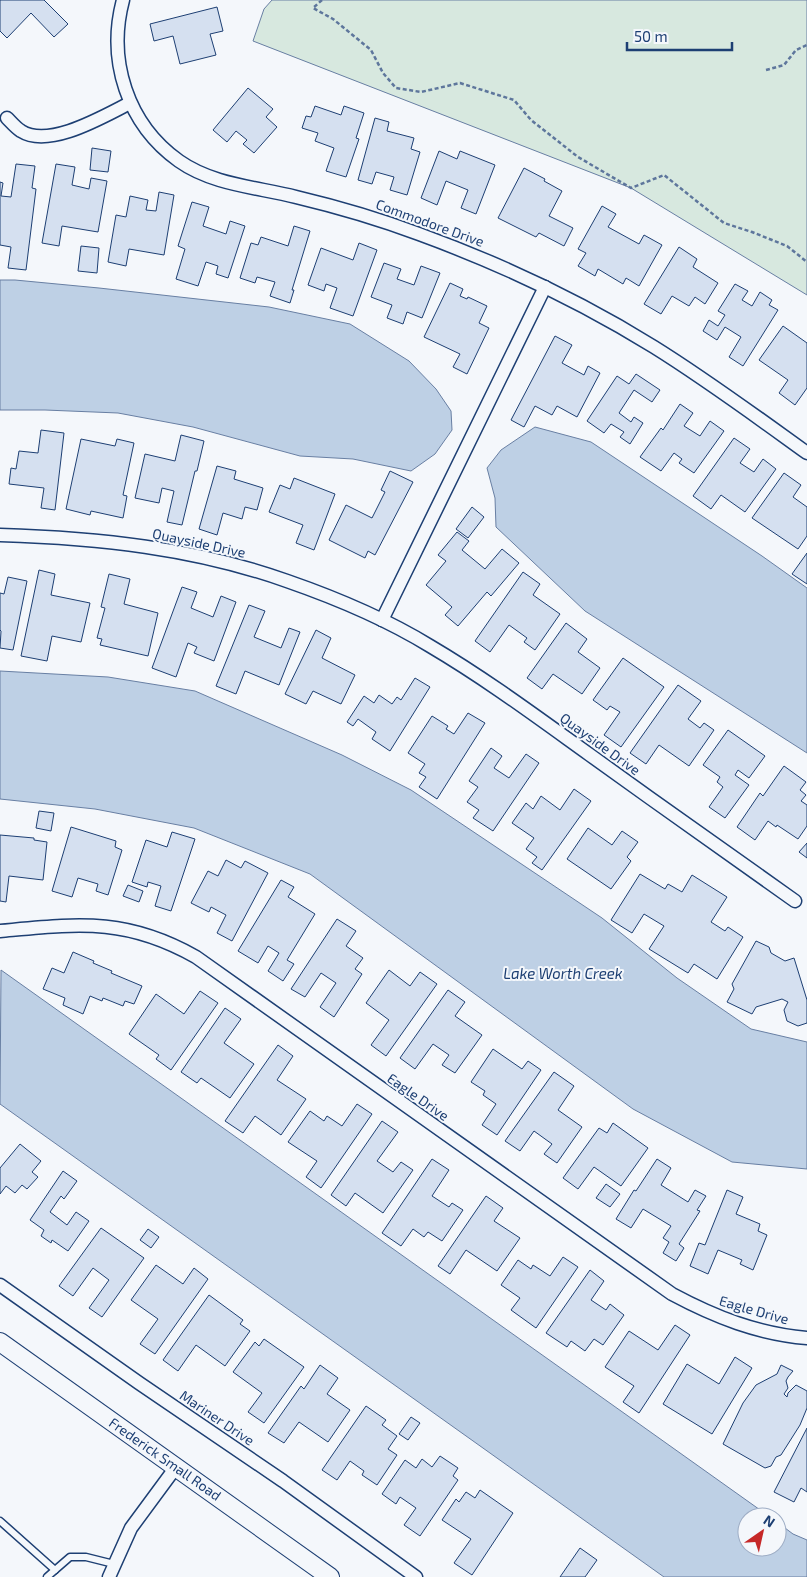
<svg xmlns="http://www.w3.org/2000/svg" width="807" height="1577" viewBox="0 0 807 1577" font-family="'Exo 2',sans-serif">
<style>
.green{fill:#d7e8df;stroke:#687fa3}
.water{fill:#bed0e5;stroke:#687fa3}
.building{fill:#d5e0f0;stroke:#1d3f73}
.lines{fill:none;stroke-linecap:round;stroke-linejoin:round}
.lane-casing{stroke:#1d3f73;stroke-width:9}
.street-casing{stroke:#1d3f73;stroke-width:15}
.secondary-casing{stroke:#1d3f73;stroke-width:20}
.path{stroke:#5e769c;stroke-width:2.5;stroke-dasharray:4 2.5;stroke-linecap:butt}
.lane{stroke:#f4f7fb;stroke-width:6}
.street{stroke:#f4f7fb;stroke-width:12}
.secondary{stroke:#f4f7fb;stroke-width:18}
.labels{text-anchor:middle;stroke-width:4;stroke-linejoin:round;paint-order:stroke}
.street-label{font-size:14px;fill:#1d3f73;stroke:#f4f7fb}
.water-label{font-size:15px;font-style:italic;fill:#1d3f73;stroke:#f4f7fb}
</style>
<rect width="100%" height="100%" fill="#f4f7fb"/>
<polygon class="green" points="272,0 807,0 807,295 631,188 253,41 264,9"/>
<g class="water">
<polygon points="0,280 15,280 99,288 269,307 350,324 409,361 436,389 451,411 452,430 435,454 411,471 353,459 300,456 193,427 118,413 45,410 0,410"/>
<polygon points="535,427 591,442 762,556 807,588 807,753 585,611 496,527 495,498 487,468 501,450"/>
<polygon points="0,671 108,677 195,691 342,755 411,790 602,918 677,978 751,1029 807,1042 807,1169 732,1162 633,1109 310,874 194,828 95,809 0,799"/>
<polygon points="1,970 770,1517 747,1517 747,1547 777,1547 777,1522 793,1534 807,1540 807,1577 664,1577 0,1104"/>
</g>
<g class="building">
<polygon points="0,0 44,0 68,24 54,37 31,13 7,38 0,31"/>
<polygon points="217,7 223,31 210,34 216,55 180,64 173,36 154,41 150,24"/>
<polygon points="248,88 273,109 266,117 277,127 254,153 243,144 247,140 236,131 227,142 213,130"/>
<polygon points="315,106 341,115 344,106 364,113 356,138 359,139 346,177 326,171 334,148 315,141 318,133 302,128 306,116 311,117"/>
<polygon points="375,118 389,122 387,131 414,138 411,149 420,152 407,195 390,190 394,177 376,172 372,184 358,180"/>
<polygon points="92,148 111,151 108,172 90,170"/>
<polygon points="439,151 457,159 460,151 495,165 476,214 461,208 468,190 446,181 437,205 421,198"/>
<polygon points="16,164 35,166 32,188 36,189 26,270 8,268 11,247 0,245 0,182 3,183 1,196 11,197"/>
<polygon points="56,164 75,167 72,185 89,189 91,178 107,181 98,232 62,226 59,246 42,243"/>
<polygon points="524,168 545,179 544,181 562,191 549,216 573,228 564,246 539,233 536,237 498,218"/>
<polygon points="159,192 174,195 164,255 129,249 126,266 108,262 116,215 126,217 130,196 148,200 146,210 156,211"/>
<polygon points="192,202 209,207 203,226 226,234 230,221 245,226 228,278 216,274 218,266 206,262 198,286 176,279 185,249 178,246"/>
<polygon points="602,206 616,214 608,227 639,244 644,235 662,245 639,286 626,278 623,284 598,269 595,276 578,266 586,253 578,249"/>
<polygon points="294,226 310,231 292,290 294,290 290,303 270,296 275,282 257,277 255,283 240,278 251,243 258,245 261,237 288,246"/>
<polygon points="359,243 377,250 353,316 330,308 337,288 326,284 324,291 308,285 321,248 353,260"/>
<polygon points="81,246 99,248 97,273 78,271"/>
<polygon points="679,247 697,259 693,267 718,283 705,304 695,297 689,306 672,296 661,314 644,304"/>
<polygon points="384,263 401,269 397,279 414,285 421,266 440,273 422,318 407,312 403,324 387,318 392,305 371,297"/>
<polygon points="450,283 463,289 460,296 467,299 468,297 487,306 479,323 489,328 467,374 453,367 460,354 424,337"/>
<polygon points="735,284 748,291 742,300 752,306 760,292 772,300 769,305 778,310 743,366 729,357 741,337 725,327 717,340 703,331 709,320 718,326 725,315 718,311"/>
<polygon points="783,326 807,343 807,388 795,405 779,393 788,380 759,360"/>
<polygon points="555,336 572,345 562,363 584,375 588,366 600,373 577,417 557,406 552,415 535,406 524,427 511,420"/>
<polygon points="636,374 660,390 652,402 634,390 619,413 631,422 634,417 643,423 630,444 620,437 624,432 611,424 604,433 587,421 617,376 629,384"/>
<polygon points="680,404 693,413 684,426 700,436 710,421 724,431 694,473 679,463 682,459 674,453 661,471 640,457 661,428 663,430"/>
<polygon points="41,430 64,433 55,510 41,508 44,488 9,484 11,468 16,469 19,451 38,453"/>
<polygon points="181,435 204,441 197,471 195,471 182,525 167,522 174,491 162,488 159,503 135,498 145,454 175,461"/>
<polygon points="734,438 750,449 740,463 754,472 763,459 776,469 745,512 721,495 711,509 693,496"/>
<polygon points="81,439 115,446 117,439 134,443 123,495 127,496 123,518 91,511 90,515 66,509"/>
<polygon points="217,466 236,471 234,479 263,488 257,510 245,507 242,519 223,513 217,535 199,529"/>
<polygon points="390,471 413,482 375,555 368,551 365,558 329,540 346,505 372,518 385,492 381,490"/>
<polygon points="784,473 801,485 793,497 807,507 807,536 798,549 752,518"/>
<polygon points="294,478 335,494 314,550 296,543 303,525 269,512 280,485 290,489"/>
<polygon points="472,507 484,517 468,538 456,529"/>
<polygon points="457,532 469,541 462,550 485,569 502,549 519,563 491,596 487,592 458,626 445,615 452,607 426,585 446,561 438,555"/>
<polygon points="807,553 807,584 792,574"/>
<polygon points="39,570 55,574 51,595 90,603 81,642 52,636 47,661 21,656"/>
<polygon points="523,572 540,584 533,595 560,614 535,650 524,642 527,638 509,625 490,652 475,641"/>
<polygon points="109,574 130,579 124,604 158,613 148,656 100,645 102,639 97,638 105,608 101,607"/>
<polygon points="8,577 27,581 13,650 0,648 1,631 0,630 0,593 4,594"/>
<polygon points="182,587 197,592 191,608 213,617 221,596 236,602 214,661 194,653 197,647 188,643 176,677 152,668"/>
<polygon points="249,605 265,611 254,637 281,648 289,628 300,632 279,685 245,671 236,694 216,686"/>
<polygon points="566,623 587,639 578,652 600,668 582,694 553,674 542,689 527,678"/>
<polygon points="316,630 331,638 322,658 355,675 341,704 313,691 306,704 285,694"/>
<polygon points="623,658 664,687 621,747 604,735 620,712 610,706 607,710 593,700"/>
<polygon points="415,678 430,687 390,751 372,739 376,732 358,719 353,726 347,722 364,696 374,703 379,695 392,704 397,697 401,700"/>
<polygon points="678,685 701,701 688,719 700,728 704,723 714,730 689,766 659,745 646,764 630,753"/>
<polygon points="468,713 485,723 437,799 419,787 426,777 419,773 425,764 408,753 432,716 448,726 446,729 454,734"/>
<polygon points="728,730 765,756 749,778 738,770 735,775 749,785 725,818 709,807 723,787 717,782 720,777 703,765"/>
<polygon points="491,748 502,756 494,768 509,778 526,754 539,763 493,831 473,818 479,810 467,802 478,787 469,781"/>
<polygon points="784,766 806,782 800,790 806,795 801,801 807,805 807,826 798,839 777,825 776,827 768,821 755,840 737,827 760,793 763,796"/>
<polygon points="574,789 591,801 542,870 532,863 537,857 526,849 534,838 512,823 526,803 533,809 541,796 560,810"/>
<polygon points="39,811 54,813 51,831 36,828"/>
<polygon points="71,827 116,841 115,847 122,850 108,895 96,891 98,884 78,878 72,897 52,891"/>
<polygon points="588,828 612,845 622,831 638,842 627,857 631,861 611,889 567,859"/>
<polygon points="172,832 195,839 171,911 155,906 161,886 148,882 147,887 132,882 146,840 167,847"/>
<polygon points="0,835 34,838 34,840 47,842 43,880 9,876 6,902 0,901"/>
<polygon points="807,843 807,858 799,852"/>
<polygon points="226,860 241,868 245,861 268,873 232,941 217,933 226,915 211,907 209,912 191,903 208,871 218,876"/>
<polygon points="640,874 665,889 668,884 682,892 692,875 727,897 711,922 725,931 728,927 743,937 717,979 694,964 688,973 649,949 664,926 644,914 632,933 611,920"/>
<polygon points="281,880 294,887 288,897 315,914 287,960 294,964 283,981 268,971 279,953 268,946 258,963 238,951"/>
<polygon points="128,885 143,891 139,902 123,896"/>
<polygon points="337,919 356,931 346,946 363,958 355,969 362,974 334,1017 320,1007 336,983 321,973 305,997 291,989"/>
<polygon points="756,941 769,947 771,953 785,961 794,958 807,1000 807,1023 798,1026 787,1021 784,1010 788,1002 782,999 756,1007 752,1014 727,1002 734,989 732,984"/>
<polygon points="73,952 94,961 93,963 112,971 111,973 142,986 134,1004 125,1001 123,1006 103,998 102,1001 90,996 83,1014 63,1005 65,998 43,989 52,968 64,973"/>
<polygon points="389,970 410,986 420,972 437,984 386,1056 371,1045 389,1020 366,1003"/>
<polygon points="448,990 465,1002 455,1016 482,1035 455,1073 442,1065 449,1055 433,1044 415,1069 400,1058"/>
<polygon points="200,991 218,1003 171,1070 156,1059 159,1055 129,1034 156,994 184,1014"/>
<polygon points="225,1008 241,1019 224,1043 254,1064 230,1098 201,1078 197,1083 181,1072"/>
<polygon points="278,1045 293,1056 277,1080 306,1099 281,1135 255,1116 243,1133 225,1121"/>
<polygon points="493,1049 522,1069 528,1061 541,1070 497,1135 482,1125 496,1104 483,1095 485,1091 471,1082"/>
<polygon points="554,1072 574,1086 558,1110 582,1127 557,1163 544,1154 552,1144 534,1131 520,1151 505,1141"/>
<polygon points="357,1104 372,1114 321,1188 306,1177 317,1161 288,1142 310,1111 324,1121 327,1116 342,1126"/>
<polygon points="382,1121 398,1132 377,1161 393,1172 401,1162 413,1170 383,1213 355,1193 346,1206 331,1195"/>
<polygon points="613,1123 648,1148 621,1186 594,1167 578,1189 563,1178 599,1128 607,1133"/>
<polygon points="20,1144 41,1161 32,1172 38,1177 27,1189 22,1185 15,1193 6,1186 0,1194 0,1168"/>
<polygon points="432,1159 449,1170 432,1196 449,1207 452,1203 463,1210 442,1241 428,1232 424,1237 413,1229 401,1246 382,1233"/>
<polygon points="657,1159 671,1168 661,1185 688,1202 695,1190 706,1196 697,1210 700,1211 679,1244 684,1248 676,1261 663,1253 669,1242 663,1238 671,1226 643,1209 631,1228 616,1219 634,1190 636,1191"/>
<polygon points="63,1171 77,1181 64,1199 61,1196 50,1212 67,1225 76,1212 89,1221 68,1251 52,1240 51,1243 41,1236 44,1230 30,1220"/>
<polygon points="606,1184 620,1194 610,1207 596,1198"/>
<polygon points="727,1190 743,1197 736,1214 760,1224 758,1231 767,1235 753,1270 740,1264 742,1260 718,1250 708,1274 690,1266 699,1243 705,1245"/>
<polygon points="486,1196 503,1208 494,1221 520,1238 497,1271 466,1250 450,1274 438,1266"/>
<polygon points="101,1228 144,1258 102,1317 89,1308 109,1280 93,1268 73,1296 59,1286"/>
<polygon points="148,1229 159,1237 151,1248 140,1240"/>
<polygon points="563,1257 578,1267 536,1328 511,1310 520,1298 501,1285 518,1260 531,1269 533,1265 550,1276"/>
<polygon points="156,1265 183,1284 194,1268 208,1279 155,1354 140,1344 158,1319 131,1300"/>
<polygon points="590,1270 604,1281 591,1300 606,1310 610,1304 624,1315 603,1345 594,1339 585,1351 571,1341 567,1347 546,1333"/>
<polygon points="209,1295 243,1320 240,1324 250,1331 225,1366 196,1345 178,1371 163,1360"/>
<polygon points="675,1325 690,1335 639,1413 623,1402 634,1386 605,1367 629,1331 658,1350"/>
<polygon points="264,1339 304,1367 264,1423 248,1412 262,1393 233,1372 255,1342 259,1346"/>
<polygon points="735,1357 752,1368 712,1434 663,1404 687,1364 719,1384"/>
<polygon points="320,1365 338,1378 327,1394 350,1410 328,1442 299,1422 284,1443 268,1433 301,1386 304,1389"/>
<polygon points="781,1365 793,1371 788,1377 786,1381 788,1388 784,1394 787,1397 788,1393 796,1385 807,1391 807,1408 800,1425 781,1455 776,1457 771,1466 765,1468 723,1444 743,1403 756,1385 777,1374"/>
<polygon points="366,1406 386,1420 382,1425 397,1436 388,1449 397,1455 377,1485 362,1475 364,1471 350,1461 337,1480 322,1470"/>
<polygon points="411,1417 420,1423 408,1440 399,1434"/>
<polygon points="807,1428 807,1492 801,1488 794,1502 774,1492"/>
<polygon points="440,1456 458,1468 453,1476 458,1480 420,1536 404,1525 416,1508 400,1497 396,1504 382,1494 405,1460 416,1468 422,1459 432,1467"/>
<polygon points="480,1490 513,1513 472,1575 454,1563 471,1539 442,1520 456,1499 459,1502 466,1492 475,1498"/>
<polygon points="580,1548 597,1560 585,1577 560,1577"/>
</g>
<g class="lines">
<defs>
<g id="lane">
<polyline points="0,1521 55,1570 70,1557 86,1557 114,1564"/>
<polyline points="47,1577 55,1570"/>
</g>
<g id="street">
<path d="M 123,0 C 107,60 127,124 179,161 C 213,185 257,187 296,197 C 338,207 379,219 419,234 C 501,264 580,301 654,347 C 707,380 757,417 807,453"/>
<path d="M 7,118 C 11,122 16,128 21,131 C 49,149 104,116 130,103"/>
<path d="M 0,535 C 98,538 194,548 287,581 C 336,598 386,619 430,646 C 486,679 537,717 590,755 C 658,804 726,852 795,901"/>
<polyline points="382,620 545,287"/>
<path d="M 0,931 C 78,924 125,917 196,957 L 672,1294 C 715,1317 758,1334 807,1338"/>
<polyline points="0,1285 139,1383 283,1481 416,1577"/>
<polyline points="109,1577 131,1528 176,1467"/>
</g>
<polyline id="secondary" points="0,1342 330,1577"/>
</defs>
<use href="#lane" class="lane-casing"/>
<use href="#street" class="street-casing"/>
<use href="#secondary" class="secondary-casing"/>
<g class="path">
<polyline points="322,0 313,8 333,19 371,50 383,73 396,88 421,92 460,83 514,100 531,120 578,157 631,188 664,175 724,223 752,232 787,246 807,262"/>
<polyline points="766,70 784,65 796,50 807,45"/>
</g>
<use href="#lane" class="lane"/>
<use href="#street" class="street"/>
<use href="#secondary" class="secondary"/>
</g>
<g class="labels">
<g class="street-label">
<text transform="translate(430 223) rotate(20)" y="5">Commodore Drive</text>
<text transform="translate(199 543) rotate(12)" y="5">Quayside Drive</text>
<text transform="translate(600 744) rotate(36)" y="5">Quayside Drive</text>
<text transform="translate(418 1097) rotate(35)" y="5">Eagle Drive</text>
<text transform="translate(754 1310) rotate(16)" y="5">Eagle Drive</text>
<text transform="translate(217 1418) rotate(34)" y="5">Mariner Drive</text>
<text transform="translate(165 1459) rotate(35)" y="5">Frederick Small Road</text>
</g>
<g class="water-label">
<text x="563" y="979">Lake Worth Creek</text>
</g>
</g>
<g transform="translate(762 1532) rotate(34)"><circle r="24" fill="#f4f7fb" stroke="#9eadc5"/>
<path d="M0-4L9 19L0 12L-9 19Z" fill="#c62828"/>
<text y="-8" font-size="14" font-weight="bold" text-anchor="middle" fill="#1d3f73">N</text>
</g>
<path d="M627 42v8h105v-8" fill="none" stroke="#1d3f73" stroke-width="2.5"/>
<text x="634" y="42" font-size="15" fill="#1d3f73" stroke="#f4f7fb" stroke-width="4" paint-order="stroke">50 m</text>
</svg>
